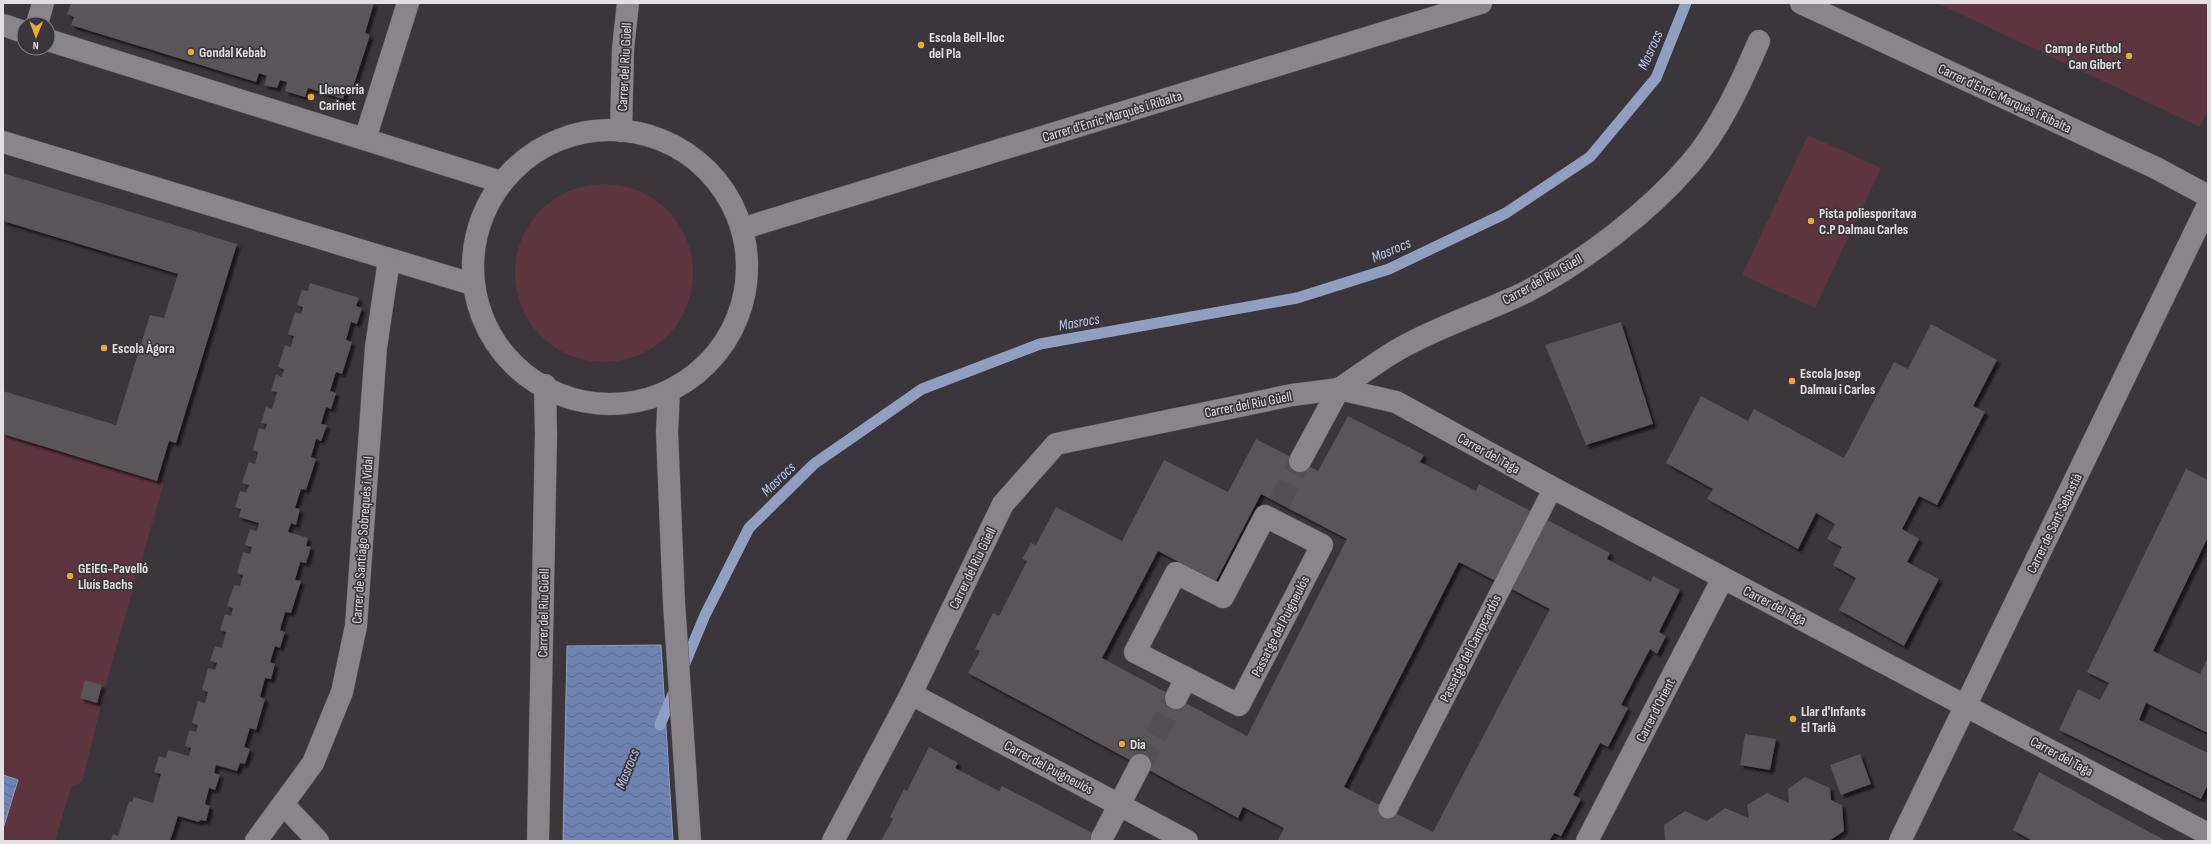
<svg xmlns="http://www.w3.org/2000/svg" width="2211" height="844" viewBox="0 0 2211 844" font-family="'Sofia Sans Condensed',sans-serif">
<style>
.grass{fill:#5d353f}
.water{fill:url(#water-waves);stroke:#909fc0}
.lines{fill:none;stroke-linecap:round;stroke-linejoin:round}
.stream{stroke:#909fc0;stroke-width:11}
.building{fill:#5a5458;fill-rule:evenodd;filter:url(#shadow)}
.minor-tunnel{stroke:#534f54;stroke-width:22;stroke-dasharray:22 11;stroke-linecap:butt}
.service-casing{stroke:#575358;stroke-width:20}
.pedestrian-casing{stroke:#575358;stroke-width:23}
.minor-casing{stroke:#575358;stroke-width:23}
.tertiary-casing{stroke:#575358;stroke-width:23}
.service{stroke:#89858b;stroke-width:19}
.pedestrian{stroke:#89858b;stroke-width:22}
.minor{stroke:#89858b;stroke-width:22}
.tertiary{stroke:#89858b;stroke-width:22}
.poi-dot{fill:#e8ab37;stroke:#3a363b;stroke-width:1.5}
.labels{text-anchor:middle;stroke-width:3.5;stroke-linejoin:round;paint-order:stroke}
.poi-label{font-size:14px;font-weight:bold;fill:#e1dfe2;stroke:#3a363b;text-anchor:start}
.street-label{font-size:14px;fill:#e1dfe2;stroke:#3a363b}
.water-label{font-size:15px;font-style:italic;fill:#b6c9f3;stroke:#3a363b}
</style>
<defs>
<pattern id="water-waves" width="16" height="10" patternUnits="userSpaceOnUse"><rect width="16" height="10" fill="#6e83b2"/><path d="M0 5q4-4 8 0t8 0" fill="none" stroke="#5f6d8c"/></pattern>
<filter id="shadow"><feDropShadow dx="3.5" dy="3.5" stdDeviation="1" flood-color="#0009"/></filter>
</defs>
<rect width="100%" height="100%" fill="#3a363b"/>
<g class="grass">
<polygon points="1937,3 2208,3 2208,110 2200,127"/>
<polygon points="1808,135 1881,168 1815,308 1742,275"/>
<circle cx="604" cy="273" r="89"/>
<polygon points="3,434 164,483 110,669 82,782 71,787 55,841 3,841"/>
</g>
<g class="water">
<polygon points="661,645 673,841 563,841 567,646"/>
<polygon points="3,775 18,780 3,829"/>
</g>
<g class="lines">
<g class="stream">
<polyline points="683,668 705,615 749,528 814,464 922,389 1040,344 1297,298 1389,269 1506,213 1590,157 1656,78 1686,3"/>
<polyline points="660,725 675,689"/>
</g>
</g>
<g class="building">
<polygon points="71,3 374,3 365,33 370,35 353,87 347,86 343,99 308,88 305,97 285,91 287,82 280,80 277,88 264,85 267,76 259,73 256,82 71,25 74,17 67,14"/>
<polygon points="3,173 237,244 176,443 169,441 157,481 3,434 3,391 116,425 150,315 164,318 178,274 3,221"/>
<polygon points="310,283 359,298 356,306 362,308 357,324 351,322 346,340 352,342 342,374 336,372 330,391 336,393 331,409 326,407 321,424 327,425 321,441 316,439 311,457 316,459 306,490 301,489 295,508 300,509 296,525 291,523 288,532 308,538 306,546 311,547 306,563 300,562 295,580 301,581 291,613 285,612 280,630 285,632 280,648 275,646 270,662 275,664 271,679 265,678 260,697 265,699 256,730 250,728 244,747 250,749 245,764 240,763 237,771 216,765 214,773 220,775 215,790 209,788 205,804 210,806 206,821 200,820 199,822 178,816 170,841 111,841 113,834 118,836 129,801 132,802 134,797 153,803 161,774 154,772 159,756 166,758 168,750 189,756 191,748 185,746 189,730 196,732 198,725 192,723 198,701 205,703 208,692 202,690 208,668 215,670 217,663 210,661 215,646 222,648 226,632 220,630 225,614 231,616 233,608 227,606 234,585 240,586 243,575 237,573 243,552 250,554 252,547 245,545 250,529 257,531 259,523 239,517 241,509 235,507 240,491 246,493 249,485 242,483 249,462 255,464 258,452 253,450 259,428 265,430 267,424 261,423 266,407 272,409 277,392 271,391 276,375 282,377 284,369 278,367 285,345 291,347 294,336 288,334 295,312 301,314 303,307 297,305 302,290 308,291"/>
<polygon points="1621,322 1653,424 1586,445 1545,345"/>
<polygon points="1931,324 1997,360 1973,406 1985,412 1937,505 1919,496 1902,529 1919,539 1907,562 1939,579 1904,646 1839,610 1856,578 1833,565 1842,547 1827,539 1835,524 1816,513 1798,549 1707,499 1713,489 1666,463 1701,396 1748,421 1754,409 1844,458 1894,362 1908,369"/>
<path d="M 1348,416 L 1424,455 L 1420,462 L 1476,491 L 1479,484 L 1610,553 L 1607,559 L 1651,582 L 1653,576 L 1680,590 L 1659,632 L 1666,636 L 1657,654 L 1650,649 L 1621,705 L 1628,708 L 1608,747 L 1600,743 L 1573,795 L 1581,799 L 1561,836 L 1554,833 L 1549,841 L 1281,841 L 1278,840 L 1284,828 L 1243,807 L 1238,818 L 968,673 L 980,651 L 975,649 L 993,613 L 999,616 L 1027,561 L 1022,559 L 1031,543 L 1036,545 L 1056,507 L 1122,541 L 1164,460 L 1228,492 L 1256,439 L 1318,471 ZM 1261,494 L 1347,539 L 1247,736 L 1102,658 L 1158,551 L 1216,581 ZM 1459,562 L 1550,609 L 1433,832 L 1344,787 Z"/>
<polygon points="2186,469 2208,480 2208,537 2153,651 2200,674 2208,657 2208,733 2146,703 2139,720 2208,753 2208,784 2201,799 2059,730 2078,689 2100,700 2109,683 2087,672"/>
<polygon points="85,680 102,685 97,703 80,698"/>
<polygon points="1745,734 1776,739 1770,770 1740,765"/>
<polygon points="929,747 958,763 955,768 999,791 1002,786 1108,841 881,841 893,819 890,817 904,789 907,791"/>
<polygon points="1860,754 1871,784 1841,795 1830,765"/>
<polygon points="2039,772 2041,773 2166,841 2033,841 2013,830"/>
<polygon points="1805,777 1830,788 1831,800 1842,805 1844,831 1829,841 1665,841 1664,825 1685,811 1707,821 1725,808 1749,818 1747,805 1767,793 1789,803 1788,789"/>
</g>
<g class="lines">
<g class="minor-tunnel">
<polyline points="1279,503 1300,461"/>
<polyline points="1140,765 1176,698"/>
</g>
<defs>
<polyline id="service" points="1388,809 1553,488"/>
<path id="pedestrian" d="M 1339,389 C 1359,376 1378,361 1399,349 C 1439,326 1485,312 1526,292 C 1583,262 1648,213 1690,164 C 1720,129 1741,83 1759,41"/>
<g id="minor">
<polyline points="1801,3 2156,168 2208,196"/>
<polyline points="37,24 43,3"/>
<polyline points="3,25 24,32"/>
<polyline points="48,40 501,182"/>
<polyline points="365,139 408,3"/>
<polyline points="3,142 472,284"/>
<polyline points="744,228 1481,3"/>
<polyline points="1300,461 1339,389"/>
<polygon points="1265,516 1322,545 1239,705 1135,652 1176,573 1223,597"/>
<polyline points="911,694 1187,841"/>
<polyline points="1176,698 1186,678"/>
<polyline points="283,804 318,841"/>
<polyline points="1102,838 1140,765"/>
<polyline points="256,841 313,763 342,692 356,626 376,347 389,260"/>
<polyline points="833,841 911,694 1003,504 1056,444 1292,395 1339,389 1396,402 1553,488 2208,834"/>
<polyline points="1587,841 1723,578"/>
<polyline points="1900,841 2208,205"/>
</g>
<g id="tertiary">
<circle cx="610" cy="267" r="137"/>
<polyline points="621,131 623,49 628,3"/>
<polyline points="669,391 667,432 674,603 690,841"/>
<polyline points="538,841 546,434 545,385"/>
</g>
</defs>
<use href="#service" class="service-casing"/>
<use href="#pedestrian" class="pedestrian-casing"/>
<use href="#minor" class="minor-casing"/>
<use href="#tertiary" class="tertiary-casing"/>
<use href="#service" class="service"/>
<use href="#pedestrian" class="pedestrian"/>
<use href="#minor" class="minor"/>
<use href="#tertiary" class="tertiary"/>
</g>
<g class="poi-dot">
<circle cx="921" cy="45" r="4"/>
<circle cx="191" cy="52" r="4"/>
<circle cx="2129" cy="56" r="4"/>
<circle cx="311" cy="97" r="4"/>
<circle cx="1811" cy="221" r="4"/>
<circle cx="104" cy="348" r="4"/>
<circle cx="1792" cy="381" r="4"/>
<circle cx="70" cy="576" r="4"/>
<circle cx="1793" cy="719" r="4"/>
<circle cx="1122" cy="744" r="4"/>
</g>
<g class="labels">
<g class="poi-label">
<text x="929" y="42">Escola Bell-lloc<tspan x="929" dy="16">del Pla</tspan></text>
<text x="2121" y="53" text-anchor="end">Camp de Futbol<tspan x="2121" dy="16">Can Gibert</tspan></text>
<text x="199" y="57">Gondal Kebab</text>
<text x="319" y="94">Llenceria<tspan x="319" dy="16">Carinet</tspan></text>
<text x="1819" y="218">Pista poliesporitava<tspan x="1819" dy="16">C.P Dalmau Carles</tspan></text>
<text x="112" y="353">Escola Àgora</text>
<text x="1800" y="378">Escola Josep<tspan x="1800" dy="16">Dalmau i Carles</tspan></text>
<text x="78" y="573">GEiEG-Pavelló<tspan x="78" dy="16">Lluís Bachs</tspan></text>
<text x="1801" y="716">Llar d'Infants<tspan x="1801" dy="16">El Tarlà</tspan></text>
<text x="1130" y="749">Dia</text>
</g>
<g class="street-label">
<text transform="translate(624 67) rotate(-87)" y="5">Carrer del Riu Güell</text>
<text transform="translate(2005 98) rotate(25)" y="5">Carrer d'Enric Marquès i Ribalta</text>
<text transform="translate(1112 116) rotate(-17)" y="5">Carrer d'Enric Marquès i Ribalta</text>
<text transform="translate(1542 279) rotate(-29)" y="5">Carrer del Riu Güell</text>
<text transform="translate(1248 404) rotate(-11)" y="5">Carrer del Riu Güell</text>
<text transform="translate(1489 453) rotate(29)" y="5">Carrer del Taga</text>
<text transform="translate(2054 523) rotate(-64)" y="5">Carrer de Sant Sebastià</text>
<text transform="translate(362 540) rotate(-86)" y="5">Carrer de Santiago Sobrequés i Vidal</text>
<text transform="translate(972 568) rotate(-64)" y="5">Carrer del Riu Güell</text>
<text transform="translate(1775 605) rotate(27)" y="5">Carrer del Taga</text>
<text transform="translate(543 613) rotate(-89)" y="5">Carrer del Riu Güell</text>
<text transform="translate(1280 626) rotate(-63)" y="5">Passatge del Puigneulós</text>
<text transform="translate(1470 648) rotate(-63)" y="5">Passatge del Campcardós</text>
<text transform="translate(1655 710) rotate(-63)" y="5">Carrer d'Orient</text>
<text transform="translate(2062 756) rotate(28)" y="5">Carrer del Taga</text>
<text transform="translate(1049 767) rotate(28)" y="5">Carrer del Puigneulós</text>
</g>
<g class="water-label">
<text transform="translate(1650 50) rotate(-66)" y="5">Masrocs</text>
<text transform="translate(1391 250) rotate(-23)" y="5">Masrocs</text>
<text transform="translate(1079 322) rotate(-10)" y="5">Masrocs</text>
<text transform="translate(778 479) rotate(-44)" y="5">Masrocs</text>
<text transform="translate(627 769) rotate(-68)" y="5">Masrocs</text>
</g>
</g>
<rect width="2211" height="844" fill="none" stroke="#e1dfe2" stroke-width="8"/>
<g transform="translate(36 36) rotate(181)"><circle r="19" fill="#3a363b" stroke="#7d7a7e"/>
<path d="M0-3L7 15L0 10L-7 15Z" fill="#e8ab37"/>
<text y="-6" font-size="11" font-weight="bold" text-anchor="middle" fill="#e1dfe2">N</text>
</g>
</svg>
